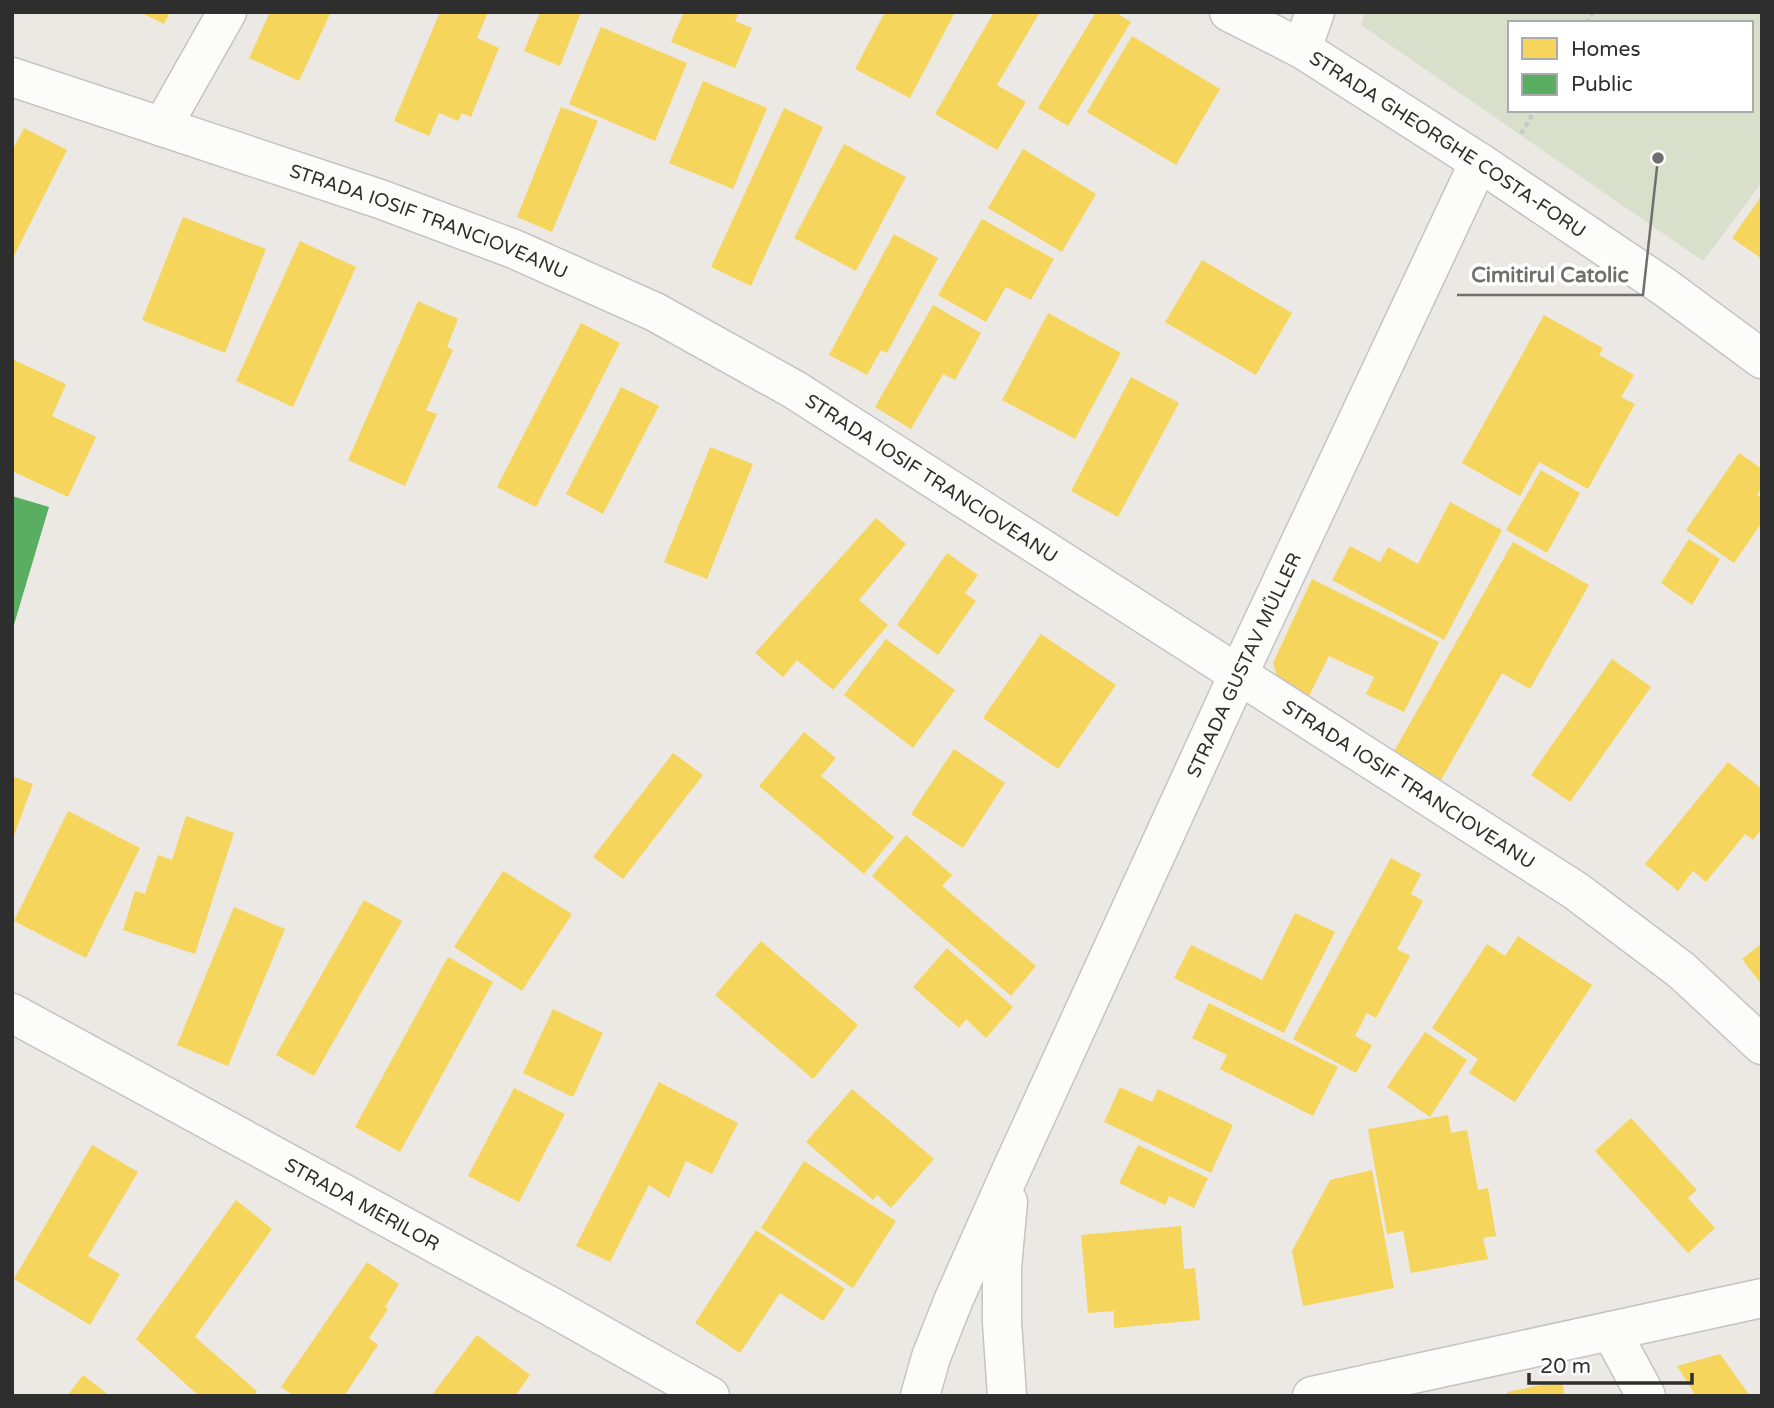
<svg xmlns="http://www.w3.org/2000/svg" width="1774" height="1408" viewBox="0 0 1774 1408" font-family="'Varela Round',sans-serif">
<style>
.cemetery{fill:#d8e0cc;fill-rule:evenodd}
.homes{fill:#f6d55c}
.public{fill:#5aae61}
.lines{fill:none;stroke-linecap:round;stroke-linejoin:round}
.street-casing{stroke:#c5c4c5;stroke-width:41}
.path{stroke:#c9c9c8;stroke-width:4.5;stroke-dasharray:5 3.5;stroke-linecap:butt}
.street{stroke:#fcfcfb;stroke-width:38}
.labels{text-anchor:middle;stroke-width:7;stroke-linejoin:round;paint-order:stroke}
.street-label{font-size:19px;fill:#2e2e2e;stroke:#fff}
.leader{fill:none;stroke:#706f6e;stroke-width:2.5}
.callout-dot{fill:#706f6e;stroke:#fff;stroke-width:2.5}
.callout-label{font-size:21px;text-anchor:middle;font-weight:bold;fill:#706f6e;stroke:#fff;stroke-width:7;stroke-linejoin:round;paint-order:stroke}
</style>
<rect width="100%" height="100%" fill="#ece8e4"/>
<path class="cemetery" d="M 1365,12 L 1762,12 L 1762,182 L 1703,261 L 1361,25 ZM 1510,23 L 1751,23 L 1751,110 L 1510,110 Z"/>
<g class="homes">
<polygon points="140,12 170,12 164,24"/>
<polygon points="270,12 331,12 299,81 249,58"/>
<polygon points="440,12 488,12 477,38 499,48 471,117 462,113 458,121 439,113 429,136 394,121"/>
<polygon points="540,12 581,12 560,66 524,51"/>
<polygon points="684,12 739,12 735,21 752,28 735,68 671,42"/>
<polygon points="885,12 955,12 910,98 855,69"/>
<polygon points="994,12 1040,12 997,85 1026,102 997,150 935,114"/>
<polygon points="1096,12 1115,12 1131,22 1068,126 1038,108"/>
<polygon points="601,27 687,63 655,141 569,104"/>
<polygon points="1132,36 1220,89 1176,165 1087,112"/>
<polygon points="703,81 767,108 733,189 669,163"/>
<polygon points="561,107 598,121 552,232 517,217"/>
<polygon points="784,108 823,127 751,286 711,267"/>
<polygon points="24,128 67,150 12,260 12,151"/>
<polygon points="844,144 906,177 856,271 794,238"/>
<polygon points="1023,149 1096,194 1062,252 988,208"/>
<polygon points="1762,195 1762,259 1732,238"/>
<polygon points="183,217 266,249 225,353 142,320"/>
<polygon points="982,219 1054,259 1031,300 1006,287 986,322 938,295"/>
<polygon points="894,234 938,258 887,353 881,350 867,375 829,355"/>
<polygon points="300,241 356,267 293,407 236,381"/>
<polygon points="1202,260 1292,313 1256,375 1165,322"/>
<polygon points="418,301 458,319 447,347 453,350 426,410 437,414 405,486 348,460"/>
<polygon points="933,305 981,333 955,380 943,374 911,429 875,407"/>
<polygon points="1048,313 1121,353 1075,439 1002,400"/>
<polygon points="1544,315 1603,348 1599,355 1634,375 1621,397 1635,404 1588,489 1539,462 1520,496 1462,463"/>
<polygon points="581,323 620,343 536,507 497,487"/>
<polygon points="14,360 66,384 52,416 96,437 68,497 12,471 12,364"/>
<polygon points="1131,377 1179,403 1118,517 1071,491"/>
<polygon points="621,387 659,406 603,514 566,494"/>
<polygon points="710,447 753,464 707,579 664,562"/>
<polygon points="1739,453 1762,469 1762,488 1757,495 1762,498 1762,522 1734,563 1686,530"/>
<polygon points="1541,470 1580,493 1547,553 1506,530"/>
<polygon points="1450,502 1502,530 1444,640 1332,580 1350,546 1380,562 1388,547 1418,564"/>
<polygon points="876,518 906,544 859,600 888,625 833,690 797,660 783,677 755,653"/>
<polygon points="1689,539 1720,559 1692,605 1661,583"/>
<polygon points="1513,542 1589,585 1530,689 1502,673 1441,780 1393,753"/>
<polygon points="947,553 978,575 965,593 976,601 938,655 897,625"/>
<polygon points="1312,579 1439,642 1404,712 1366,694 1374,677 1329,656 1308,698 1278,679 1273,663"/>
<polygon points="1041,634 1116,685 1058,769 983,718"/>
<polygon points="886,639 955,690 913,748 844,695"/>
<polygon points="1612,659 1651,687 1570,802 1531,775"/>
<polygon points="804,732 836,758 821,776 894,837 864,874 759,786"/>
<polygon points="954,749 1005,783 963,848 911,814"/>
<polygon points="673,753 703,775 623,879 593,857"/>
<polygon points="1728,762 1762,789 1762,829 1753,840 1745,834 1706,882 1693,871 1678,891 1645,864"/>
<polygon points="12,776 33,784 13,838 12,838"/>
<polygon points="68,811 140,848 86,958 14,921"/>
<polygon points="186,816 234,833 195,954 123,930 135,891 145,894 158,855 172,860"/>
<polygon points="906,835 952,875 942,886 1036,966 1011,996 872,876"/>
<polygon points="1391,858 1421,874 1411,894 1423,901 1397,949 1410,956 1376,1018 1367,1013 1355,1036 1372,1045 1356,1073 1293,1039"/>
<polygon points="503,871 572,914 522,991 454,947"/>
<polygon points="364,900 402,921 314,1076 276,1055"/>
<polygon points="234,907 285,929 228,1066 177,1045"/>
<polygon points="1295,913 1335,932 1284,1033 1174,978 1191,945 1262,980"/>
<polygon points="1518,936 1592,985 1515,1102 1469,1073 1478,1059 1432,1028 1487,944 1505,956"/>
<polygon points="761,941 858,1025 813,1079 715,995"/>
<polygon points="1762,943 1762,985 1742,959"/>
<polygon points="947,948 1013,1007 986,1038 966,1019 959,1028 913,987"/>
<polygon points="448,957 493,982 400,1152 355,1127"/>
<polygon points="1209,1003 1338,1067 1313,1116 1220,1069 1227,1055 1192,1038"/>
<polygon points="553,1009 603,1033 573,1097 523,1073"/>
<polygon points="1425,1032 1467,1060 1430,1117 1387,1087"/>
<polygon points="659,1082 738,1123 712,1174 686,1161 669,1198 649,1185 610,1262 576,1246"/>
<polygon points="1120,1087 1152,1102 1158,1089 1233,1125 1211,1173 1104,1122"/>
<polygon points="514,1088 565,1114 519,1202 468,1176"/>
<polygon points="852,1089 934,1159 891,1208 877,1195 873,1200 806,1142"/>
<polygon points="1448,1115 1451,1133 1467,1130 1478,1190 1488,1188 1496,1236 1483,1238 1488,1259 1411,1273 1403,1231 1387,1234 1368,1129"/>
<polygon points="1631,1118 1697,1190 1688,1198 1715,1228 1688,1253 1595,1151"/>
<polygon points="92,1145 138,1172 88,1256 120,1274 90,1325 14,1279"/>
<polygon points="1138,1145 1208,1178 1194,1208 1169,1196 1165,1205 1119,1183"/>
<polygon points="804,1161 896,1221 853,1288 761,1228"/>
<polygon points="1372,1170 1394,1288 1303,1306 1292,1251 1330,1180"/>
<polygon points="236,1200 272,1229 195,1337 257,1391 254,1396 199,1396 136,1339"/>
<polygon points="1181,1226 1184,1269 1195,1268 1200,1320 1114,1328 1114,1311 1088,1313 1081,1235"/>
<polygon points="756,1230 845,1289 823,1321 780,1293 740,1353 695,1323"/>
<polygon points="367,1262 399,1284 385,1307 388,1309 369,1338 378,1345 344,1396 294,1396 281,1387"/>
<polygon points="477,1335 530,1375 515,1396 431,1396"/>
<polygon points="1720,1354 1750,1396 1696,1396 1677,1366"/>
<polygon points="83,1375 110,1396 67,1396"/>
<polygon points="1562,1381 1565,1396 1507,1396 1507,1392"/>
</g>
<polygon class="public" points="12,496 49,507 13,628 12,628"/>
<g class="lines">
<defs>
<g id="street">
<path id="s1" d="M 1229,12 L 1302,49 L 1479,162 L 1666,288 L 1762,359"/>
<polyline points="1302,49 1315,12"/>
<path id="s2" d="M 12,77 L 380,199 L 514,249 L 655,312 L 795,390 L 1576,891 L 1681,970 L 1762,1045"/>
<polyline points="162,127 227,12"/>
<path id="s3" d="M 12,1013 L 550,1306 L 710,1396"/>
<polyline points="1611,1331 1646,1396"/>
<path id="s4" d="M 920,1396 L 931,1357 L 954,1299 L 1011,1171 L 1238,675 L 1479,162"/>
<polyline points="1007,1396 1002,1322 1002,1267 1008,1202"/>
<polyline points="1312,1396 1762,1298"/>
</g>
</defs>
<use href="#street" class="street-casing"/>
<g class="path">
<polyline points="1586,23 1593,12"/>
<polyline points="1521,134 1535,110"/>
</g>
<use href="#street" class="street"/>
</g>
<g class="labels">
<g class="street-label">
<text dy="7" stroke="none"><textPath href="#s1" startOffset="256">STRADA GHEORGHE COSTA-FORU</textPath></text>
<text dy="7" stroke="none"><textPath href="#s2" startOffset="441">STRADA IOSIF TRANCIOVEANU</textPath></text>
<text dy="7" stroke="none"><textPath href="#s2" startOffset="1008">STRADA IOSIF TRANCIOVEANU</textPath></text>
<text dy="7" stroke="none"><textPath href="#s4" startOffset="800">STRADA GUSTAV MŰLLER</textPath></text>
<text dy="7" stroke="none"><textPath href="#s2" startOffset="1575">STRADA IOSIF TRANCIOVEANU</textPath></text>
<text dy="7" stroke="none"><textPath href="#s3" startOffset="399">STRADA MERILOR</textPath></text>
</g>
</g>
<path class="leader" d="M1658 158L1643 295H1457"/>
<circle class="callout-dot" cx="1658" cy="158" r="7"/>
<g class="callout-label">
<text x="1550" y="282">Cimitirul Catolic</text>
</g>
<rect width="1774" height="1408" fill="none" stroke="#2e2e2e" stroke-width="28"/>
<rect x="1508" y="21" width="245" height="91" fill="#ffffff" stroke="#ababab" stroke-width="2"/>
<rect x="1522" y="38" width="35" height="21" fill="#f6d55c" stroke="#ababab" stroke-width="2"/>
<text x="1571" y="56" font-size="21" fill="#2e2e2e">Homes</text>
<rect x="1522" y="74" width="35" height="21" fill="#5aae61" stroke="#ababab" stroke-width="2"/>
<text x="1571" y="91" font-size="21" fill="#2e2e2e">Public</text>
<path d="M1529 1373v10h163v-10" fill="none" stroke="#2e2e2e" stroke-width="3.5"/>
<text x="1540" y="1373" font-size="21" fill="#2e2e2e" stroke="#ffffff" stroke-width="5" paint-order="stroke">20 m</text>
</svg>
